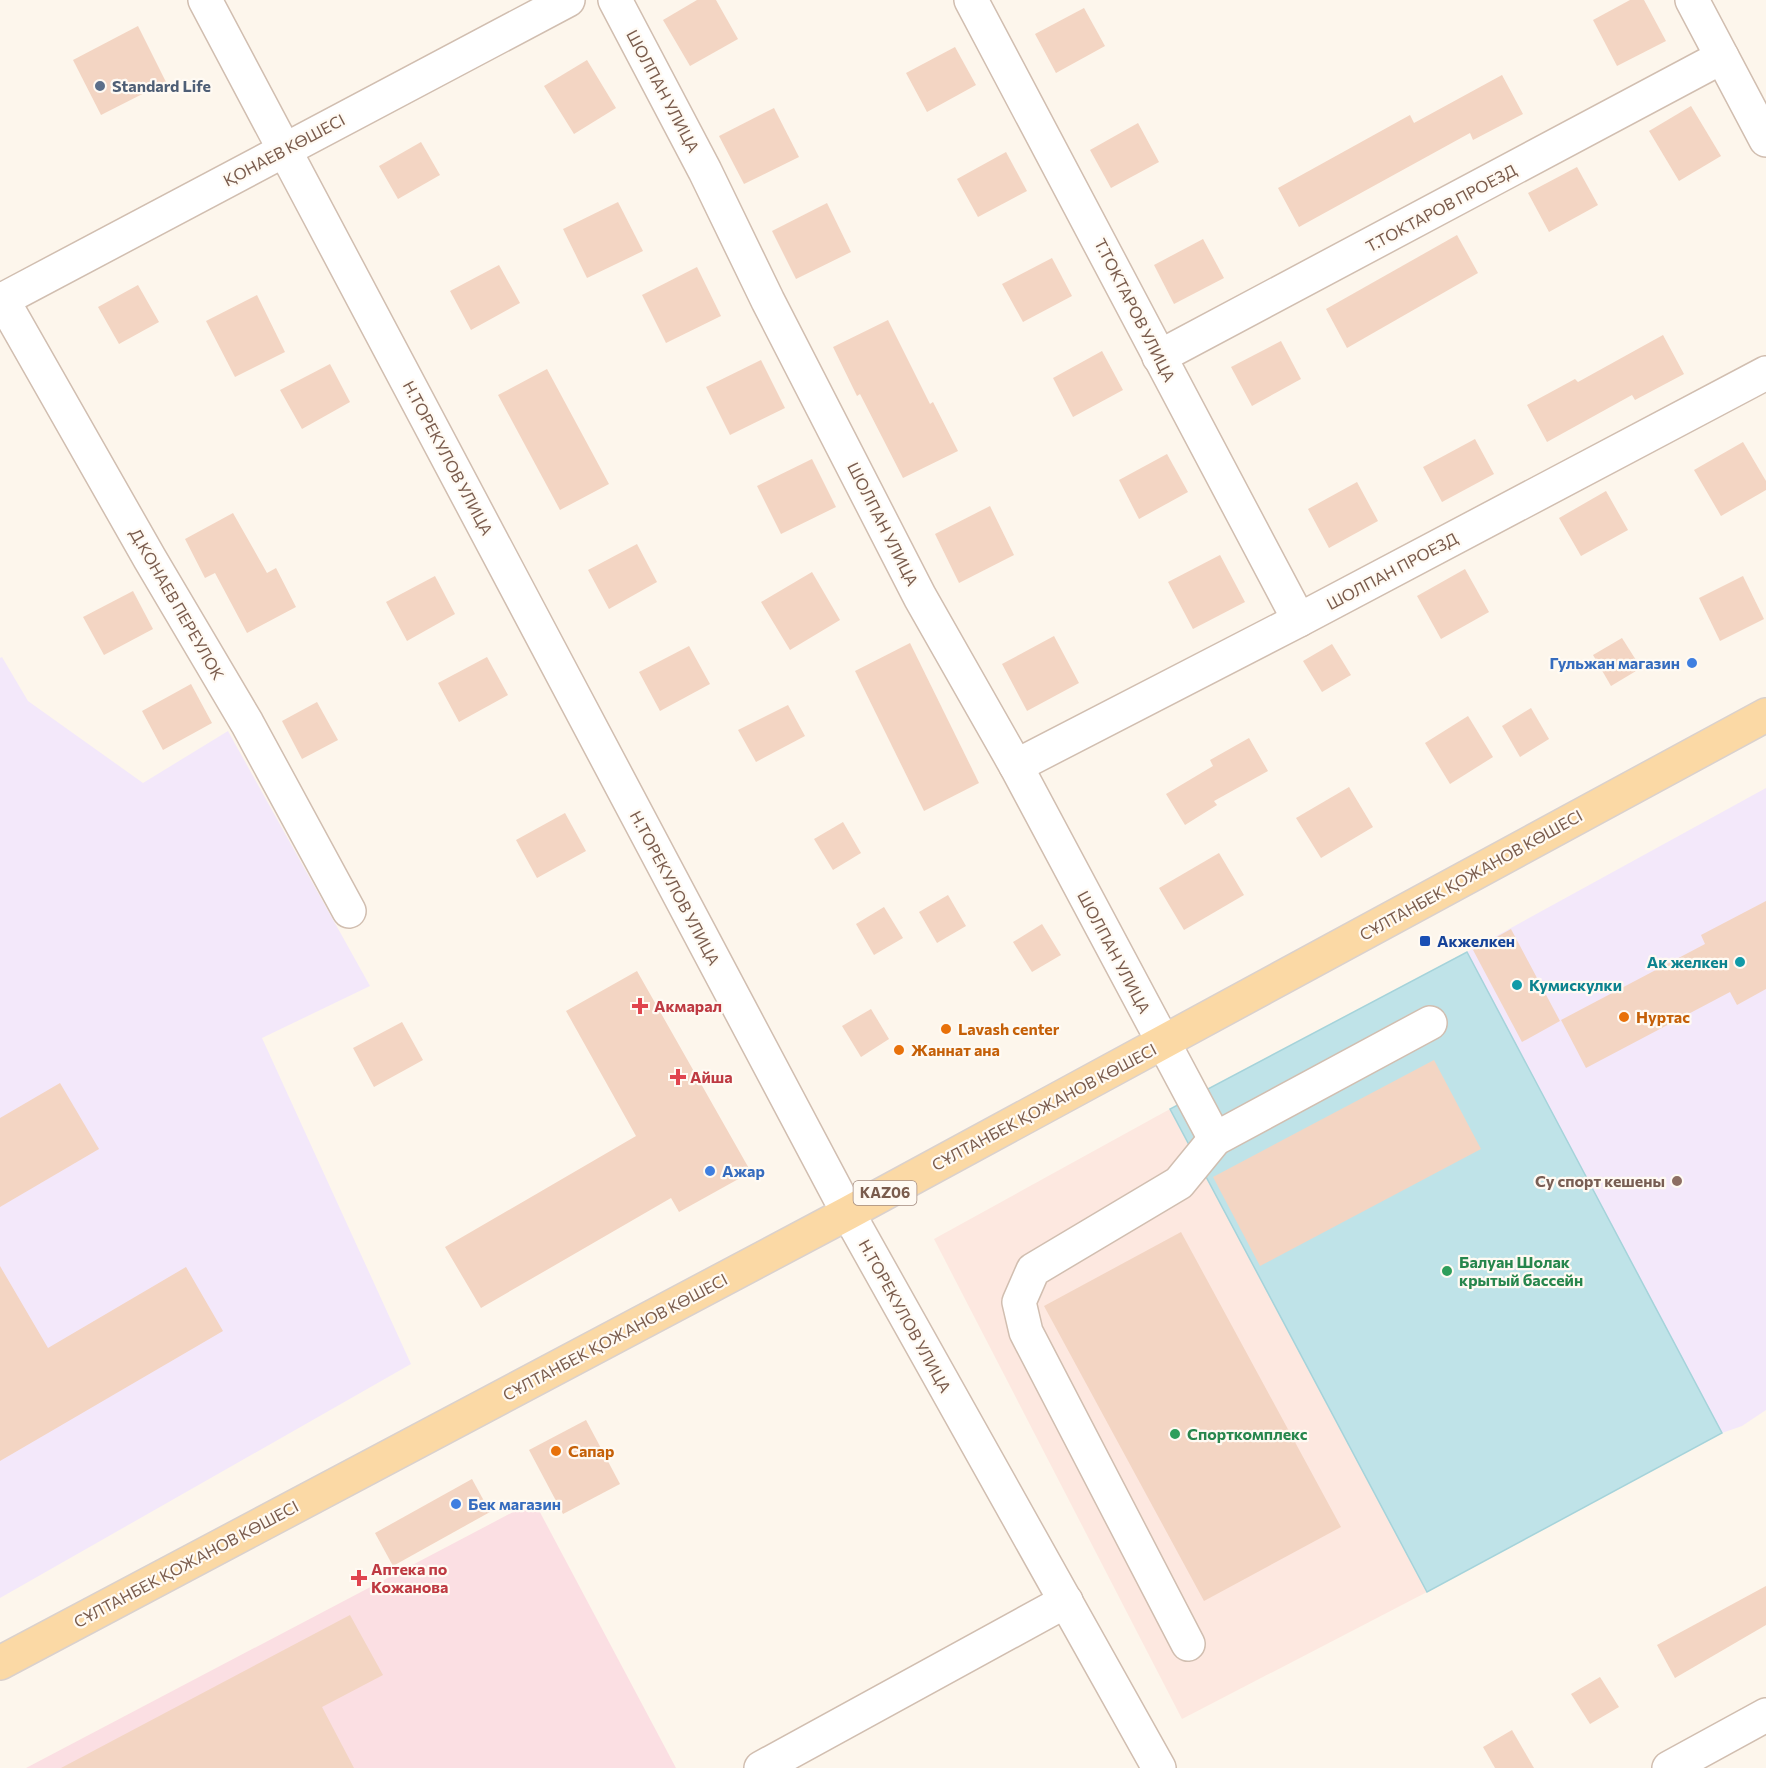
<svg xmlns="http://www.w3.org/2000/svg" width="1766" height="1768" viewBox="0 0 1766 1768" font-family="Commissioner,sans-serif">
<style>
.commercial{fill:#fde8e0}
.education{fill:#f3e8fa}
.medical{fill:#fbdfe3}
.water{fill:#bfe3e8;stroke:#a5d3da;stroke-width:1.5}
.building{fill:#f3d5c3}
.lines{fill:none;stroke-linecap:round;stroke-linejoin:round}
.minor-casing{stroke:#d1beb0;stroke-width:36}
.major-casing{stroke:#dad1cd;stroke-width:36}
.minor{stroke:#fff;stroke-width:33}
.major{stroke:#fbd9a5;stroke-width:33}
.service-dot{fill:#5c6f8a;stroke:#fffaf3;stroke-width:2}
.shop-dot{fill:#3f7fe0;stroke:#fffaf3;stroke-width:2}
.transit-dot{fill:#1a4fb4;stroke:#fffaf3;stroke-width:2}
.culture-dot{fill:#0f9aa8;stroke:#fffaf3;stroke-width:2}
.health-dot{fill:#e0444e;stroke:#fffaf3;stroke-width:2}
.food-dot{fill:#e8710a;stroke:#fffaf3;stroke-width:2}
.education-dot{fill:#8d6e63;stroke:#fffaf3;stroke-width:2}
.leisure-dot{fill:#2e9e5b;stroke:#fffaf3;stroke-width:2}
.labels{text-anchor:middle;stroke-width:4.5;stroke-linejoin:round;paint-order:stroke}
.shield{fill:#fffaf3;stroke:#a28b7f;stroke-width:1.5}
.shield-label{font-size:15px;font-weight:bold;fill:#7a5c4d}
.service-label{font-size:16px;font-weight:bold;fill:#4e5e75;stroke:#fffaf3;text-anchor:start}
.street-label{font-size:16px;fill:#7a5c4d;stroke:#fffaf3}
.shop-label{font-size:16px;font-weight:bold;fill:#366cbe;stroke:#fffaf3;text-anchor:start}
.transit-label{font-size:16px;font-weight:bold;fill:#164399;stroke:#fffaf3;text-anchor:start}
.culture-label{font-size:16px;font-weight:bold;fill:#0d838f;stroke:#fffaf3;text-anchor:end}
.health-label{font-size:16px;font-weight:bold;fill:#be3a42;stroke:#fffaf3;text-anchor:start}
.food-label{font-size:16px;font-weight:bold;fill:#c56008;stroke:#fffaf3;text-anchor:start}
.education-label{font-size:16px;font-weight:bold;fill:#785e54;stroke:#fffaf3;text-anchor:end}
.leisure-label{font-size:16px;font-weight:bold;fill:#27864d;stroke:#fffaf3;text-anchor:start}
</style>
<rect width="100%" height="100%" fill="#fdf6ec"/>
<polygon class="commercial" points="1170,1109 1427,1592 1182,1719 934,1239"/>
<g class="education">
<polygon points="2,657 28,701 143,783 228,731 370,986 262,1038 411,1364 0,1598 0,658"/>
<polygon points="1766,788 1766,1410 1742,1426 1722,1433 1467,952"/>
</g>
<polygon class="medical" points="534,1501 676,1768 26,1768"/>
<polygon class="water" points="1467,952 1722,1433 1427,1592 1170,1109"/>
<g class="building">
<polygon points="697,0 716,0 738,39 690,66 663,20"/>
<polygon points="1630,0 1644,0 1666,41 1617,66 1593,20"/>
<polygon points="1084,8 1105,46 1056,73 1035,34"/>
<polygon points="138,26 166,82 101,115 73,60"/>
<polygon points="955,47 976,85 927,112 906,73"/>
<polygon points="587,60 616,108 574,134 544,86"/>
<polygon points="1502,75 1523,114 1473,140 1470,133 1299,227 1278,188 1410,115 1414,123"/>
<polygon points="1691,106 1721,156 1679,181 1649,131"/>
<polygon points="774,108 799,157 744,184 719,136"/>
<polygon points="1138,123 1159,162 1111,188 1090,150"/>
<polygon points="421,142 440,175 398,199 379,166"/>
<polygon points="1006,152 1027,191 978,217 957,179"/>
<polygon points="1577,167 1598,205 1549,232 1528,193"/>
<polygon points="618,202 643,251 587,278 563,229"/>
<polygon points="827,203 851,252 796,279 772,231"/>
<polygon points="1457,235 1478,273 1347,348 1326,309"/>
<polygon points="1203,239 1224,278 1174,304 1154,265"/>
<polygon points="1052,258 1072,296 1023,322 1002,284"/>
<polygon points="499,265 520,303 471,330 450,291"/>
<polygon points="697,267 721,316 666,343 642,295"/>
<polygon points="138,285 159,322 119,344 98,307"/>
<polygon points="257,295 285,352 235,377 206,321"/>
<polygon points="888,320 930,404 933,402 958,451 903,478 860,394 857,396 833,347"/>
<polygon points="1663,335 1684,374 1635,400 1632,395 1547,442 1527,405 1575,379 1578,382"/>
<polygon points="1281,341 1301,379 1252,406 1231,367"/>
<polygon points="1102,351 1123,390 1073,417 1053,378"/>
<polygon points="761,360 785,408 730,435 706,387"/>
<polygon points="330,364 350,402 302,429 280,390"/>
<polygon points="547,369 609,484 560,510 498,395"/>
<polygon points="1475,439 1494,474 1442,502 1423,467"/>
<polygon points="1743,442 1766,481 1766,490 1721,516 1694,470"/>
<polygon points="1167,454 1188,492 1139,519 1119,480"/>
<polygon points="812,459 836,507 781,534 757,486"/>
<polygon points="1357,482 1378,521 1329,548 1308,509"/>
<polygon points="1606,491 1628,530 1581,556 1559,518"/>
<polygon points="990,506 1014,555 959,583 935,534"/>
<polygon points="233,513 267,573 276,568 296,607 247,633 215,573 205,578 185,539"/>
<polygon points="637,544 657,582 609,609 588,570"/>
<polygon points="1220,555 1245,602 1193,629 1168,582"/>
<polygon points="1465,569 1489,612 1441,639 1417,596"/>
<polygon points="812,572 840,620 790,650 761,602"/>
<polygon points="435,576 455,614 407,641 386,602"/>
<polygon points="1743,576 1764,619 1720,641 1699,598"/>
<polygon points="133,591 153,629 104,655 83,617"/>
<polygon points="1054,636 1079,683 1027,711 1002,664"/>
<polygon points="1622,638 1641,668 1611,686 1593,655"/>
<polygon points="910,643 979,783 924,811 855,671"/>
<polygon points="1332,644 1351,675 1322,692 1303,661"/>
<polygon points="689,646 710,684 660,711 639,672"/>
<polygon points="487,657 508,695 459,722 438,683"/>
<polygon points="191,684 212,723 163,750 142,711"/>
<polygon points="317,702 338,740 302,759 282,721"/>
<polygon points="788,705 805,736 756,762 738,730"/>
<polygon points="1531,708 1549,739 1520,757 1502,726"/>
<polygon points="1468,716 1493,757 1450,784 1425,743"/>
<polygon points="1249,738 1268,771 1214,801 1217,805 1185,825 1166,794 1213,766 1210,760"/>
<polygon points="1349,787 1373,827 1321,858 1296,818"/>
<polygon points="565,813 586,851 537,878 516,840"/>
<polygon points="843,822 861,853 833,870 814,839"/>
<polygon points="1219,853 1244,895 1184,930 1159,888"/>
<polygon points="948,895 966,926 937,943 919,912"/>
<polygon points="1766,901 1766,989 1737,1005 1730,992 1586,1068 1561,1020 1705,944 1701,935"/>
<polygon points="884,907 903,938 874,955 856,924"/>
<polygon points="1042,924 1061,955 1032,972 1013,942"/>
<polygon points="1511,929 1560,1021 1522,1042 1473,950"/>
<polygon points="637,971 751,1172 679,1212 671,1198 481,1308 445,1247 636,1136 566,1011"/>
<polygon points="871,1009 889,1039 861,1057 842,1026"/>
<polygon points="402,1022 423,1060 374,1087 353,1048"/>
<polygon points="1434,1060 1481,1149 1260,1266 1213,1177"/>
<polygon points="60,1083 99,1149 0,1207 0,1118"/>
<polygon points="1181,1232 1341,1527 1204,1601 1044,1306"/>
<polygon points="0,1266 48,1348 186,1267 223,1331 0,1461"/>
<polygon points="586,1420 620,1484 563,1514 529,1450"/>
<polygon points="472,1479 490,1512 393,1566 375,1533"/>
<polygon points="1766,1586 1766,1625 1675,1678 1657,1645"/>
<polygon points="350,1615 383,1675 322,1707 354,1768 61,1768"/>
<polygon points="1600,1677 1619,1707 1590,1724 1571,1694"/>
<polygon points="1512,1730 1534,1768 1495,1768 1483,1747"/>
</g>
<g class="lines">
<defs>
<g id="minor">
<polyline points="205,0 848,1213 1159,1768"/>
<polyline points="615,0 705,171 768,301 920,597 1016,766 1215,1139"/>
<polyline points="971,0 1299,620"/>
<polyline points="1692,0 1766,140"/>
<polyline points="2,299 150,559 247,723 349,911"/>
<polyline points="0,301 568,0"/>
<polyline points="1159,357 1722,57"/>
<polyline points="1016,766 1299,620 1766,373"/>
<polyline points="1188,1644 1026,1332 1019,1302 1033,1270 1179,1183 1215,1139 1430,1023"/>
<polyline points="761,1768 1066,1601"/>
<polyline points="1669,1768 1766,1715"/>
</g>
<polyline id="major" points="0,1663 848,1213 1766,715"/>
</defs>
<use href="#minor" class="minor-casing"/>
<use href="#major" class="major-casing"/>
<use href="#minor" class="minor"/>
<use href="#major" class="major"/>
</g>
<circle class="service-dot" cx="100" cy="86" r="6"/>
<g class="shop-dot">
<circle cx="1692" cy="663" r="6"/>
<circle cx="710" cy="1171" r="6"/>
<circle cx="456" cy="1504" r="6"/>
</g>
<rect class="transit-dot" x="1419" y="935" width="12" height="12" rx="3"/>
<g class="culture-dot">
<circle cx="1740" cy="962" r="6"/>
<circle cx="1517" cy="985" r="6"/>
</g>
<g class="health-dot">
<path d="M637 997h6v6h6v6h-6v6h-6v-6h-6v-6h6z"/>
<path d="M675 1068h6v6h6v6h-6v6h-6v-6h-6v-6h6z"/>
<path d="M356 1569h6v6h6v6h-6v6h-6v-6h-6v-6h6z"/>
</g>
<g class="food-dot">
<circle cx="1624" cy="1017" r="6"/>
<circle cx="946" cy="1029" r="6"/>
<circle cx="899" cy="1050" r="6"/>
<circle cx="556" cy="1451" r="6"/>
</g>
<circle class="education-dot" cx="1677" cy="1181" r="6"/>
<g class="leisure-dot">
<circle cx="1447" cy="1271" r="6"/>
<circle cx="1175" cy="1434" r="6"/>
</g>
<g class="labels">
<rect class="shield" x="853.5" y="1181" width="63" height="24" rx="4.5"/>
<g class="shield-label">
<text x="885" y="1198">KАZ06</text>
</g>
<g class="service-label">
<text x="112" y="92">Standard Life</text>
</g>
<g class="street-label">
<text transform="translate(663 91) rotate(62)" y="6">ШОЛПАН УЛИЦА</text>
<text transform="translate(284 150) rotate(-28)" y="6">ҚОНАЕВ КӨШЕСІ</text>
<text transform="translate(1441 208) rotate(-28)" y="6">Т.ТОКТАРОВ ПРОЕЗД</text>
<text transform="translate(1135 310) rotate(63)" y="6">Т.ТОКТАРОВ УЛИЦА</text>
<text transform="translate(448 458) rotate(62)" y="6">Н.ТОРЕКУЛОВ УЛИЦА</text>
<text transform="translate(883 524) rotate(63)" y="6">ШОЛПАН УЛИЦА</text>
<text transform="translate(1392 571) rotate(-28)" y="6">ШОЛПАН ПРОЕЗД</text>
<text transform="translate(177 604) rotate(60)" y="6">Д.КОНАЕВ ПЕРЕУЛОК</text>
<text transform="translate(1471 875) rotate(-29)" y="6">СҰЛТАНБЕК ҚОЖАНОВ КӨШЕСІ</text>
<text transform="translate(675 888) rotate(62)" y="6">Н.ТОРЕКУЛОВ УЛИЦА</text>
<text transform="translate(1114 952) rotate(62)" y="6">ШОЛПАН УЛИЦА</text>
<text transform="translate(1044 1107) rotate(-28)" y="6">СҰЛТАНБЕК ҚОЖАНОВ КӨШЕСІ</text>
<text transform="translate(905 1316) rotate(61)" y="6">Н.ТОРЕКУЛОВ УЛИЦА</text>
<text transform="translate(615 1337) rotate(-28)" y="6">СҰЛТАНБЕК ҚОЖАНОВ КӨШЕСІ</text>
<text transform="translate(186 1564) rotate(-28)" y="6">СҰЛТАНБЕК ҚОЖАНОВ КӨШЕСІ</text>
</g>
<g class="shop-label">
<text x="1680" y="669" text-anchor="end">Гульжан магазин</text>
<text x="722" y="1177">Ажар</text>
<text x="468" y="1510">Бек магазин</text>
</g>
<g class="transit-label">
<text x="1437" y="947">Акжелкен</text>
</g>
<g class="culture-label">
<text x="1728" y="968">Ак желкен</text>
<text x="1529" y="991" text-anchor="start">Кумискулки</text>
</g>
<g class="health-label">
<text x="654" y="1012">Акмарал</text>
<text x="690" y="1083">Айша</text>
<text x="371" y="1575">Аптека по<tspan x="371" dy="18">Кожанова</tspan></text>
</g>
<g class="food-label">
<text x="1636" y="1023">Нуртас</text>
<text x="958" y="1035">Lavash center</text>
<text x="911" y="1056">Жаннат ана</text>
<text x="568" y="1457">Сапар</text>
</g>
<g class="education-label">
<text x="1665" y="1187">Су спорт кешены</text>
</g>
<g class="leisure-label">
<text x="1459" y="1268">Балуан Шолак<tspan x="1459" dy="18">крытый бассейн</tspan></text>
<text x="1187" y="1440">Спорткомплекс</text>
</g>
</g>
</svg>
